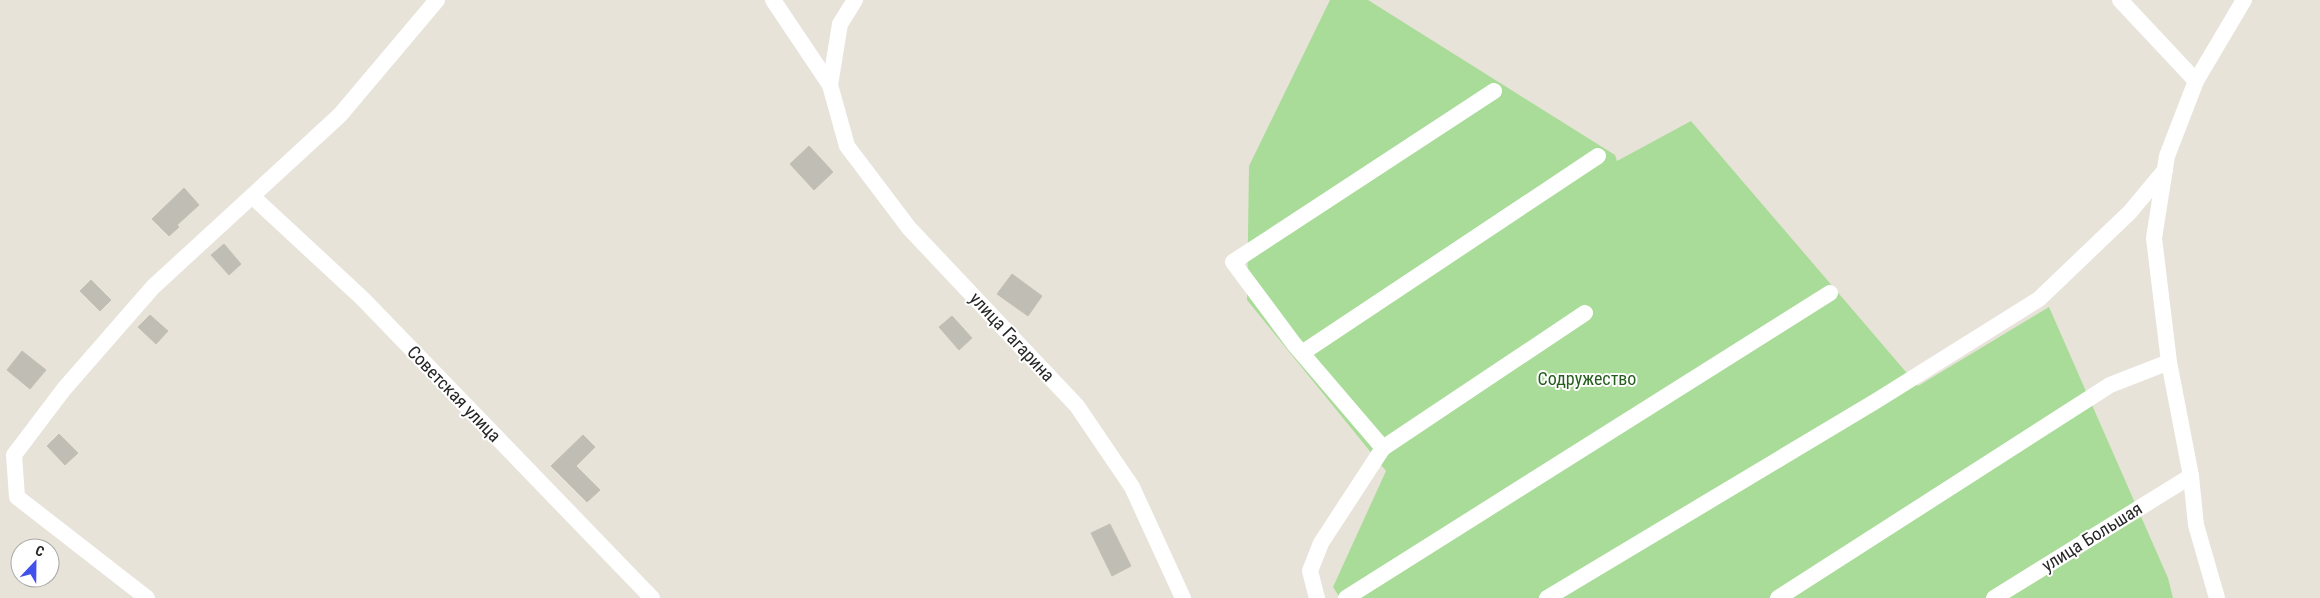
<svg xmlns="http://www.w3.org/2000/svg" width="2320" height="598" viewBox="0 0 2320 598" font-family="'Roboto Condensed',sans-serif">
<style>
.green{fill:#a9dc98}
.building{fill:#c0bdb4;stroke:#c3bfb3}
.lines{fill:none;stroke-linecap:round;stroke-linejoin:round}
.street{stroke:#fff;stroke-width:16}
.labels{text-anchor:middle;stroke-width:4;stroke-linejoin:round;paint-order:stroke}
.street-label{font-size:18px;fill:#262626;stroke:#fff}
.park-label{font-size:18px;fill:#255d1d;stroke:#fff}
</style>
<rect width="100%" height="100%" fill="#e8e3d9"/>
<polygon class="green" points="1330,0 1368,0 1615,155 1617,161 1691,121 1918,386 2049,307 2168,578 2173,598 1340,598 1333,587 1386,471 1247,300 1249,166"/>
<g class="building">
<polygon points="809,146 833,172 814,190 790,164"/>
<polygon points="184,188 199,205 177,225 179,227 169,236 152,219"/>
<polygon points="224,244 241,264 229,275 211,255"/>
<polygon points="1012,274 1042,296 1028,316 997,294"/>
<polygon points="91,280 111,300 100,311 80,291"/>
<polygon points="150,315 168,331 156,344 138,327"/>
<polygon points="952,316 972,338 959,350 939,327"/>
<polygon points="22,351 46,370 30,389 7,370"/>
<polygon points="59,434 78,453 65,465 47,446"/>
<polygon points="583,435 595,447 576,466 600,490 587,502 551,466"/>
<polygon points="1110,524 1131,566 1112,576 1091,533"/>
</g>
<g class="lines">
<g class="street">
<polyline points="773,0 830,85"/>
<polyline points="855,0 840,24 830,85 847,146 909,228 1077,406 1132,487 1183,598"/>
<polyline points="2120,0 2196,81"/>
<polyline points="252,196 363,299 652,598"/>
<polyline points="1302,353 1598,156"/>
<polyline points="1383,448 1585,313"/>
<polyline points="147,598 17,497 14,455 64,389 153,287 340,115 437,0"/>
<polyline points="1317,598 1310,571 1321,543 1383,448 1294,344 1233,262 1494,91"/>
<polyline points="1346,598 1830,293"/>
<polyline points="1547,598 1876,401 2039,299 2130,212 2165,170"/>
<polyline points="1778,598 2110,385 2169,362"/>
<polyline points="1994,598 2191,476"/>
<polyline points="2217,598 2196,525 2191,476 2169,362 2154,238 2167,156 2196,81 2244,0"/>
</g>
</g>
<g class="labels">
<g class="street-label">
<text transform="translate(1012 337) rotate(47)" y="6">улица Гагарина</text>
<text transform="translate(454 394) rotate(46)" y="6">Советская улица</text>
<text transform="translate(2092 537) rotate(-32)" y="6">улица Большая</text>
</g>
<g class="park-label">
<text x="1587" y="385">Содружество</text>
</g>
</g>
<g transform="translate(35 563) rotate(22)"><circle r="24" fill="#ffffff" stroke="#a8a8a8"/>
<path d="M0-4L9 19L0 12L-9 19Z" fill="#4152ec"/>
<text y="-8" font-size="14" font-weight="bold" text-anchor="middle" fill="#262626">С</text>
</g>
</svg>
